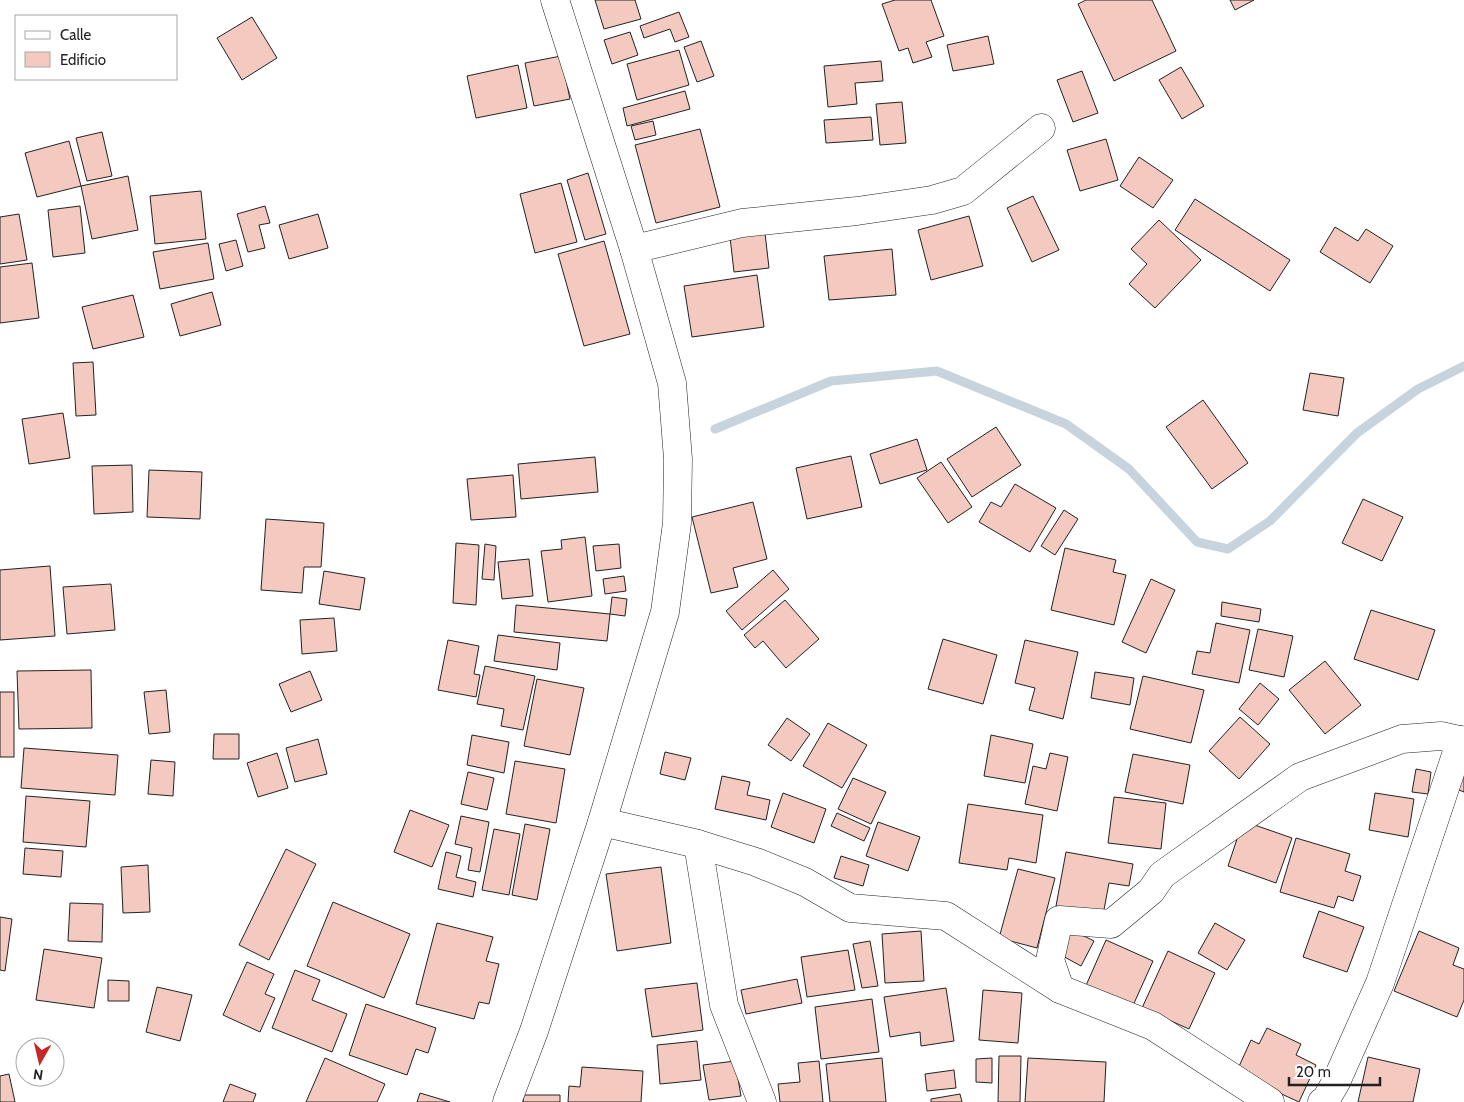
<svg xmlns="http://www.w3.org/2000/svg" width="1464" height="1102" viewBox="0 0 1464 1102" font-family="Cabin,sans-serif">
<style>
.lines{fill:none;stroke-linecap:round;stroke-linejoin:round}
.stream{stroke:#c7d3dd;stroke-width:9}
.building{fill:#f3c9c0;stroke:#222}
.minor-casing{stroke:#222;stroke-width:29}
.minor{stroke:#fff;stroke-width:28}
</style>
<rect width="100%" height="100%" fill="#fff"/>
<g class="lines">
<polyline class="stream" points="715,429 831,381 937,371 1066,424 1129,469 1197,542 1228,549 1270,521 1357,433 1418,389 1464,366"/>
</g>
<g class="building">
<polygon points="595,0 635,0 641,19 604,29"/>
<polygon points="895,0 931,0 944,36 926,42 932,57 913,63 908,48 899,51 882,4"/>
<polygon points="1086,0 1152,0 1176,51 1114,81 1078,4"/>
<polygon points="1230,0 1254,0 1235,10"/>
<polygon points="679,12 689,37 675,42 670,29 644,38 640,26"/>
<polygon points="252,17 277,58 242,80 217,38"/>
<polygon points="630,32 638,55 612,64 604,40"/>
<polygon points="988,36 994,64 953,71 947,45"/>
<polygon points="701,41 714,76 697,82 684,47"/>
<polygon points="679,50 689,85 637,100 627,64"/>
<polygon points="561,56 570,99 534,106 525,63"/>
<polygon points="881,61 883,81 855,83 857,104 828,107 824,66"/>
<polygon points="518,65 527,108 476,118 467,76"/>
<polygon points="1181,67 1204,106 1182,119 1159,80"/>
<polygon points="1082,71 1098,113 1073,122 1057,80"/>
<polygon points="685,91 690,109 627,126 623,108"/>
<polygon points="902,102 906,143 880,145 876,104"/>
<polygon points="871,117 873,140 826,143 824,120"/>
<polygon points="653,121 656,135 635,140 631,126"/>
<polygon points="700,129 720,207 656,223 635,145"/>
<polygon points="102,132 112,176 87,181 76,138"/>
<polygon points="1106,139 1118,180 1080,191 1067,150"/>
<polygon points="69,141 81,186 37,197 25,153"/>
<polygon points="1139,157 1173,180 1153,208 1120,186"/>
<polygon points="588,173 606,234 585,240 567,180"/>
<polygon points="128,176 138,230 92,239 81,186"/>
<polygon points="561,183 577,242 535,253 520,194"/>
<polygon points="201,191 206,239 155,244 150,196"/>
<polygon points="1033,196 1059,250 1032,262 1007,208"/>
<polygon points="1195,199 1290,260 1270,291 1175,230"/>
<polygon points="80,206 85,253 53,257 48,210"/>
<polygon points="265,206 270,223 259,225 265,248 248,252 237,214"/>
<polygon points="19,214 27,260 0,264 0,217"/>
<polygon points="318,214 328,248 289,259 279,225"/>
<polygon points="969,216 983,266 931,280 918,230"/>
<polygon points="1159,220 1201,260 1155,308 1129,284 1147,264 1131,249"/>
<polygon points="1335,227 1358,241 1366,229 1393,246 1370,283 1320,252"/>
<polygon points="765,233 769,268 734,272 730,237"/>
<polygon points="236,240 243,266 226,271 219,244"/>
<polygon points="604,241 630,334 584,346 558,254"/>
<polygon points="208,243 214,279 160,289 153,252"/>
<polygon points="892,249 896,295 829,300 824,256"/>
<polygon points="32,263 39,318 0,323 0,267"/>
<polygon points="757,275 764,327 692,337 684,286"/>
<polygon points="212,292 221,325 180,336 171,304"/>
<polygon points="133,295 144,337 93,349 82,307"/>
<polygon points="93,362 96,415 76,416 73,363"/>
<polygon points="1310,373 1344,378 1338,416 1303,410"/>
<polygon points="1203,400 1248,463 1212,489 1166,427"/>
<polygon points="63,413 70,458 29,464 22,419"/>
<polygon points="996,427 1021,465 972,497 947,459"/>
<polygon points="917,439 927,470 880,484 870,454"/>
<polygon points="851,456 862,507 807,519 796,468"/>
<polygon points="595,457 598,492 521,499 518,464"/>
<polygon points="941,462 972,507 948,523 917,478"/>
<polygon points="132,465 133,512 94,514 92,466"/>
<polygon points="149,470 202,472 200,519 147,517"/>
<polygon points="513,475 516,517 471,520 467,479"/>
<polygon points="1015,484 1056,508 1030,552 979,522 991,502 1001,507"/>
<polygon points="1363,499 1403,517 1382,561 1342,543"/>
<polygon points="753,502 767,559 733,568 738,587 711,593 692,517"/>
<polygon points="1064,510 1078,519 1055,555 1041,546"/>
<polygon points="266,519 324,523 321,567 304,567 302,593 261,590"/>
<polygon points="585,537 592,596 548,602 541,551 562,549 561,540"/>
<polygon points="456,543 479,545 476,605 453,603"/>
<polygon points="485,544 496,546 494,580 482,579"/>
<polygon points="619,544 621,568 596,571 593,546"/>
<polygon points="1065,548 1116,560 1113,572 1126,575 1114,625 1051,610"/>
<polygon points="529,559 533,596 502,599 498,562"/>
<polygon points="50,566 55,636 0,640 0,570"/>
<polygon points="773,570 789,589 742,630 726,611"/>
<polygon points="324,571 365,578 360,610 319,604"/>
<polygon points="624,576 626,591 605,594 603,579"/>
<polygon points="1151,579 1175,590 1146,653 1122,642"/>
<polygon points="111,584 115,630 67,634 63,587"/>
<polygon points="612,597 627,599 625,616 610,614"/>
<polygon points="785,600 819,639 786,668 763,641 755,648 744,635"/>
<polygon points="1222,602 1261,609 1259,622 1221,616"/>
<polygon points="516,605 610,614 607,641 514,632"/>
<polygon points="1371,610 1435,630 1418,680 1354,659"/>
<polygon points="334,618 337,651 302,654 300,620"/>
<polygon points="1216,623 1250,630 1239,683 1192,674 1197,651 1210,653"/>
<polygon points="1258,629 1293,636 1284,677 1249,670"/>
<polygon points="498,635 560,643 557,670 494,661"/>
<polygon points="943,639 997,655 983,704 928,689"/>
<polygon points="448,640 479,646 474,674 480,675 476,697 438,690"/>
<polygon points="1025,640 1078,652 1063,719 1029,710 1035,688 1015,683"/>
<polygon points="1325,661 1361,705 1325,734 1289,690"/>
<polygon points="485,666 535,676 523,730 501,726 504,709 477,704"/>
<polygon points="91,670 92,728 19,729 17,671"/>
<polygon points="310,671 322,700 291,712 279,684"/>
<polygon points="1095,672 1134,678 1130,705 1091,698"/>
<polygon points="1143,676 1204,690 1191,743 1130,729"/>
<polygon points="537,679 584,688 570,755 524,746"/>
<polygon points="1260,683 1279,699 1258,725 1239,709"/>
<polygon points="166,690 170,732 149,734 144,692"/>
<rect x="0" y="692" width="14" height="65"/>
<polygon points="1240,717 1270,744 1239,779 1209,751"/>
<polygon points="787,718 810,734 791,761 768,745"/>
<polygon points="828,723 867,745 842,788 803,766"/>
<polygon points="214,734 239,734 239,759 213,759"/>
<polygon points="472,735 509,742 504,773 467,765"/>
<polygon points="991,735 1033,744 1025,783 984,776"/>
<polygon points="318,739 327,774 295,782 286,748"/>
<polygon points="24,748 118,755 115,795 21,788"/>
<polygon points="665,752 691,758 685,780 660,774"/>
<polygon points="277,753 288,788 258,797 247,763"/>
<polygon points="1050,753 1068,757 1057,811 1025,804 1033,766 1046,769"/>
<polygon points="1133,754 1190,765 1183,804 1125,792"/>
<polygon points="151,760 175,762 173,796 148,794"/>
<polygon points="515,761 565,769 556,823 506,814"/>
<polygon points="1464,763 1464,792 1454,788"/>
<polygon points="1416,769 1431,772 1428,794 1412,792"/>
<polygon points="468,772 494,778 487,810 461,804"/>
<polygon points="722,776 750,782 747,795 770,800 766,820 715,809"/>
<polygon points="853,778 886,792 871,824 838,809"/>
<polygon points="783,793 826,809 814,843 771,827"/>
<polygon points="1375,793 1414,799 1408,837 1369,830"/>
<polygon points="26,796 90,801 86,847 23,842"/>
<polygon points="1114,797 1166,803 1161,849 1108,843"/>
<polygon points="968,804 1043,815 1036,863 1009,858 1007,870 959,863"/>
<polygon points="410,810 449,825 432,867 394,852"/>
<polygon points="837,813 870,828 864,841 831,826"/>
<polygon points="461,816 489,822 480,872 468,870 472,848 455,844"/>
<polygon points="1243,821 1292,838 1276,883 1228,866"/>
<polygon points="878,822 920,837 908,871 866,856"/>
<polygon points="525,824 550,829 537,900 512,895"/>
<polygon points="494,829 520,834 509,895 482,890"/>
<polygon points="1296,838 1350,854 1345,871 1361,876 1353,901 1338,896 1334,908 1280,892"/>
<polygon points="25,848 63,851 61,877 23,874"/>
<polygon points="286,849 316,864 269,960 239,945"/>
<polygon points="446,852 461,856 456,877 476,882 473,897 438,889"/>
<polygon points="1066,852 1133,864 1129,886 1109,883 1103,915 1056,906"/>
<polygon points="841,856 869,865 863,886 834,878"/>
<polygon points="148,865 150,912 123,913 121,867"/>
<polygon points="661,867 671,943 617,951 606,874"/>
<polygon points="1018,869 1055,878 1037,948 999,938"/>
<polygon points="333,902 410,934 384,998 307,966"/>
<polygon points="70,903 103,904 102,942 68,941"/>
<polygon points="1319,911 1364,927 1347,972 1303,957"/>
<polygon points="0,917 12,919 5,971 0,970"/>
<polygon points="437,923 493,937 486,961 499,964 489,1004 479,1002 474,1019 416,1004"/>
<polygon points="1215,923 1245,940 1227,970 1198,953"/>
<polygon points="1072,930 1094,941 1081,966 1059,954"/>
<polygon points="921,931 924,981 885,983 882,934"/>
<polygon points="1419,931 1459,948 1453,965 1464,969 1464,1000 1457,1017 1394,991"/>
<polygon points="1106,940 1153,961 1131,1010 1084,990"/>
<polygon points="870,941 878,986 862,988 853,944"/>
<polygon points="44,949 102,958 94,1008 36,1000"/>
<polygon points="848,950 855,990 807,997 801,957"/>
<polygon points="1168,951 1215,973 1189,1029 1142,1008"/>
<polygon points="247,962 274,974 265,994 275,998 260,1032 223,1015"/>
<polygon points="295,970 320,980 312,1000 347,1014 332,1052 272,1028"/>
<polygon points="797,979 802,1003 746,1014 741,990"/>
<polygon points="108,980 129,981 129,1001 108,1001"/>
<polygon points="697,983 703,1030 652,1037 645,989"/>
<polygon points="157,987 192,995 180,1041 146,1032"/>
<polygon points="946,988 954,1041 921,1046 920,1032 890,1037 884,997"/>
<polygon points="983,990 1022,993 1018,1043 979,1040"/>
<polygon points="872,999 879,1052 821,1059 815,1007"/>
<polygon points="366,1004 436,1028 428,1053 416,1049 407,1075 349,1055"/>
<polygon points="1267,1028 1301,1044 1296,1055 1316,1065 1299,1102 1236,1073 1251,1040 1259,1044"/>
<polygon points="697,1041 701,1080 660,1084 657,1045"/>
<polygon points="999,1056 1021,1056 1020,1102 998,1102"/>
<polygon points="1368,1057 1420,1069 1413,1102 1358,1102"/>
<polygon points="325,1058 385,1084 377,1102 306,1102"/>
<polygon points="882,1058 886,1102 830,1102 826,1064"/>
<polygon points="992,1058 992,1083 976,1082 976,1059"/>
<polygon points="1028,1058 1106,1062 1104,1102 1025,1102"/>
<polygon points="735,1061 741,1096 709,1100 703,1065"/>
<polygon points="819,1061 823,1102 780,1102 778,1084 800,1082 798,1063"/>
<polygon points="582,1067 643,1071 641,1102 568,1102 569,1086 580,1087"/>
<polygon points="954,1070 956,1088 927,1091 925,1074"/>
<polygon points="9,1074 15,1102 0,1102 0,1076"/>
<polygon points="230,1084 256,1094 253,1102 223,1102"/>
<polygon points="420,1093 450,1102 417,1102"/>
<polygon points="960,1094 962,1102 931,1102 931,1099"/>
<polygon points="524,1095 560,1095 560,1102 523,1102"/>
</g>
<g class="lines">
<defs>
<g id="minor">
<polyline points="634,249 742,223 857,211 932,200 963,191 1041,128"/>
<polyline points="602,822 698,844 756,862 805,882 850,908 946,916 1060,989 1153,1026 1270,1102"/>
<polyline points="698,844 724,1005 762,1102"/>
<polyline points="1060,989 1050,960 1059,920 1111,924 1151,891 1162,875 1300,777 1402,739 1441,736 1464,741"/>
<polyline points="507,1102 534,1031 602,822 665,612 677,523 678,459 672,383 634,249 555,0"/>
<polyline points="1322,1102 1325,1101 1336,1082 1380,983 1461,740"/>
</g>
</defs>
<use href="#minor" class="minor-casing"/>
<use href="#minor" class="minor"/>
</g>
<rect x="15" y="15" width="162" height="65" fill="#ffffff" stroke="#a7a7a7"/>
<rect x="25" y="31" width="25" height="8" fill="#ffffff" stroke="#a7a7a7"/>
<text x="60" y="40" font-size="15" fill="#222222">Calle</text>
<rect x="25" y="52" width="25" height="15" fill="#f3c9c0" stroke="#a7a7a7"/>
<text x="60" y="65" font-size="15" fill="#222222">Edificio</text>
<g transform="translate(40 1062) rotate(188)"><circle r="24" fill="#ffffff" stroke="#a7a7a7"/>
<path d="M0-4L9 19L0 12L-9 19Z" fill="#c62828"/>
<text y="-8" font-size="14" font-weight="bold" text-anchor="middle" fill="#222222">N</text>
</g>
<path d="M1289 1077v8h91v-8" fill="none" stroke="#222222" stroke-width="2.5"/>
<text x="1296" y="1077" font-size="15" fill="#222222" stroke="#ffffff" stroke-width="4" paint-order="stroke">20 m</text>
</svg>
